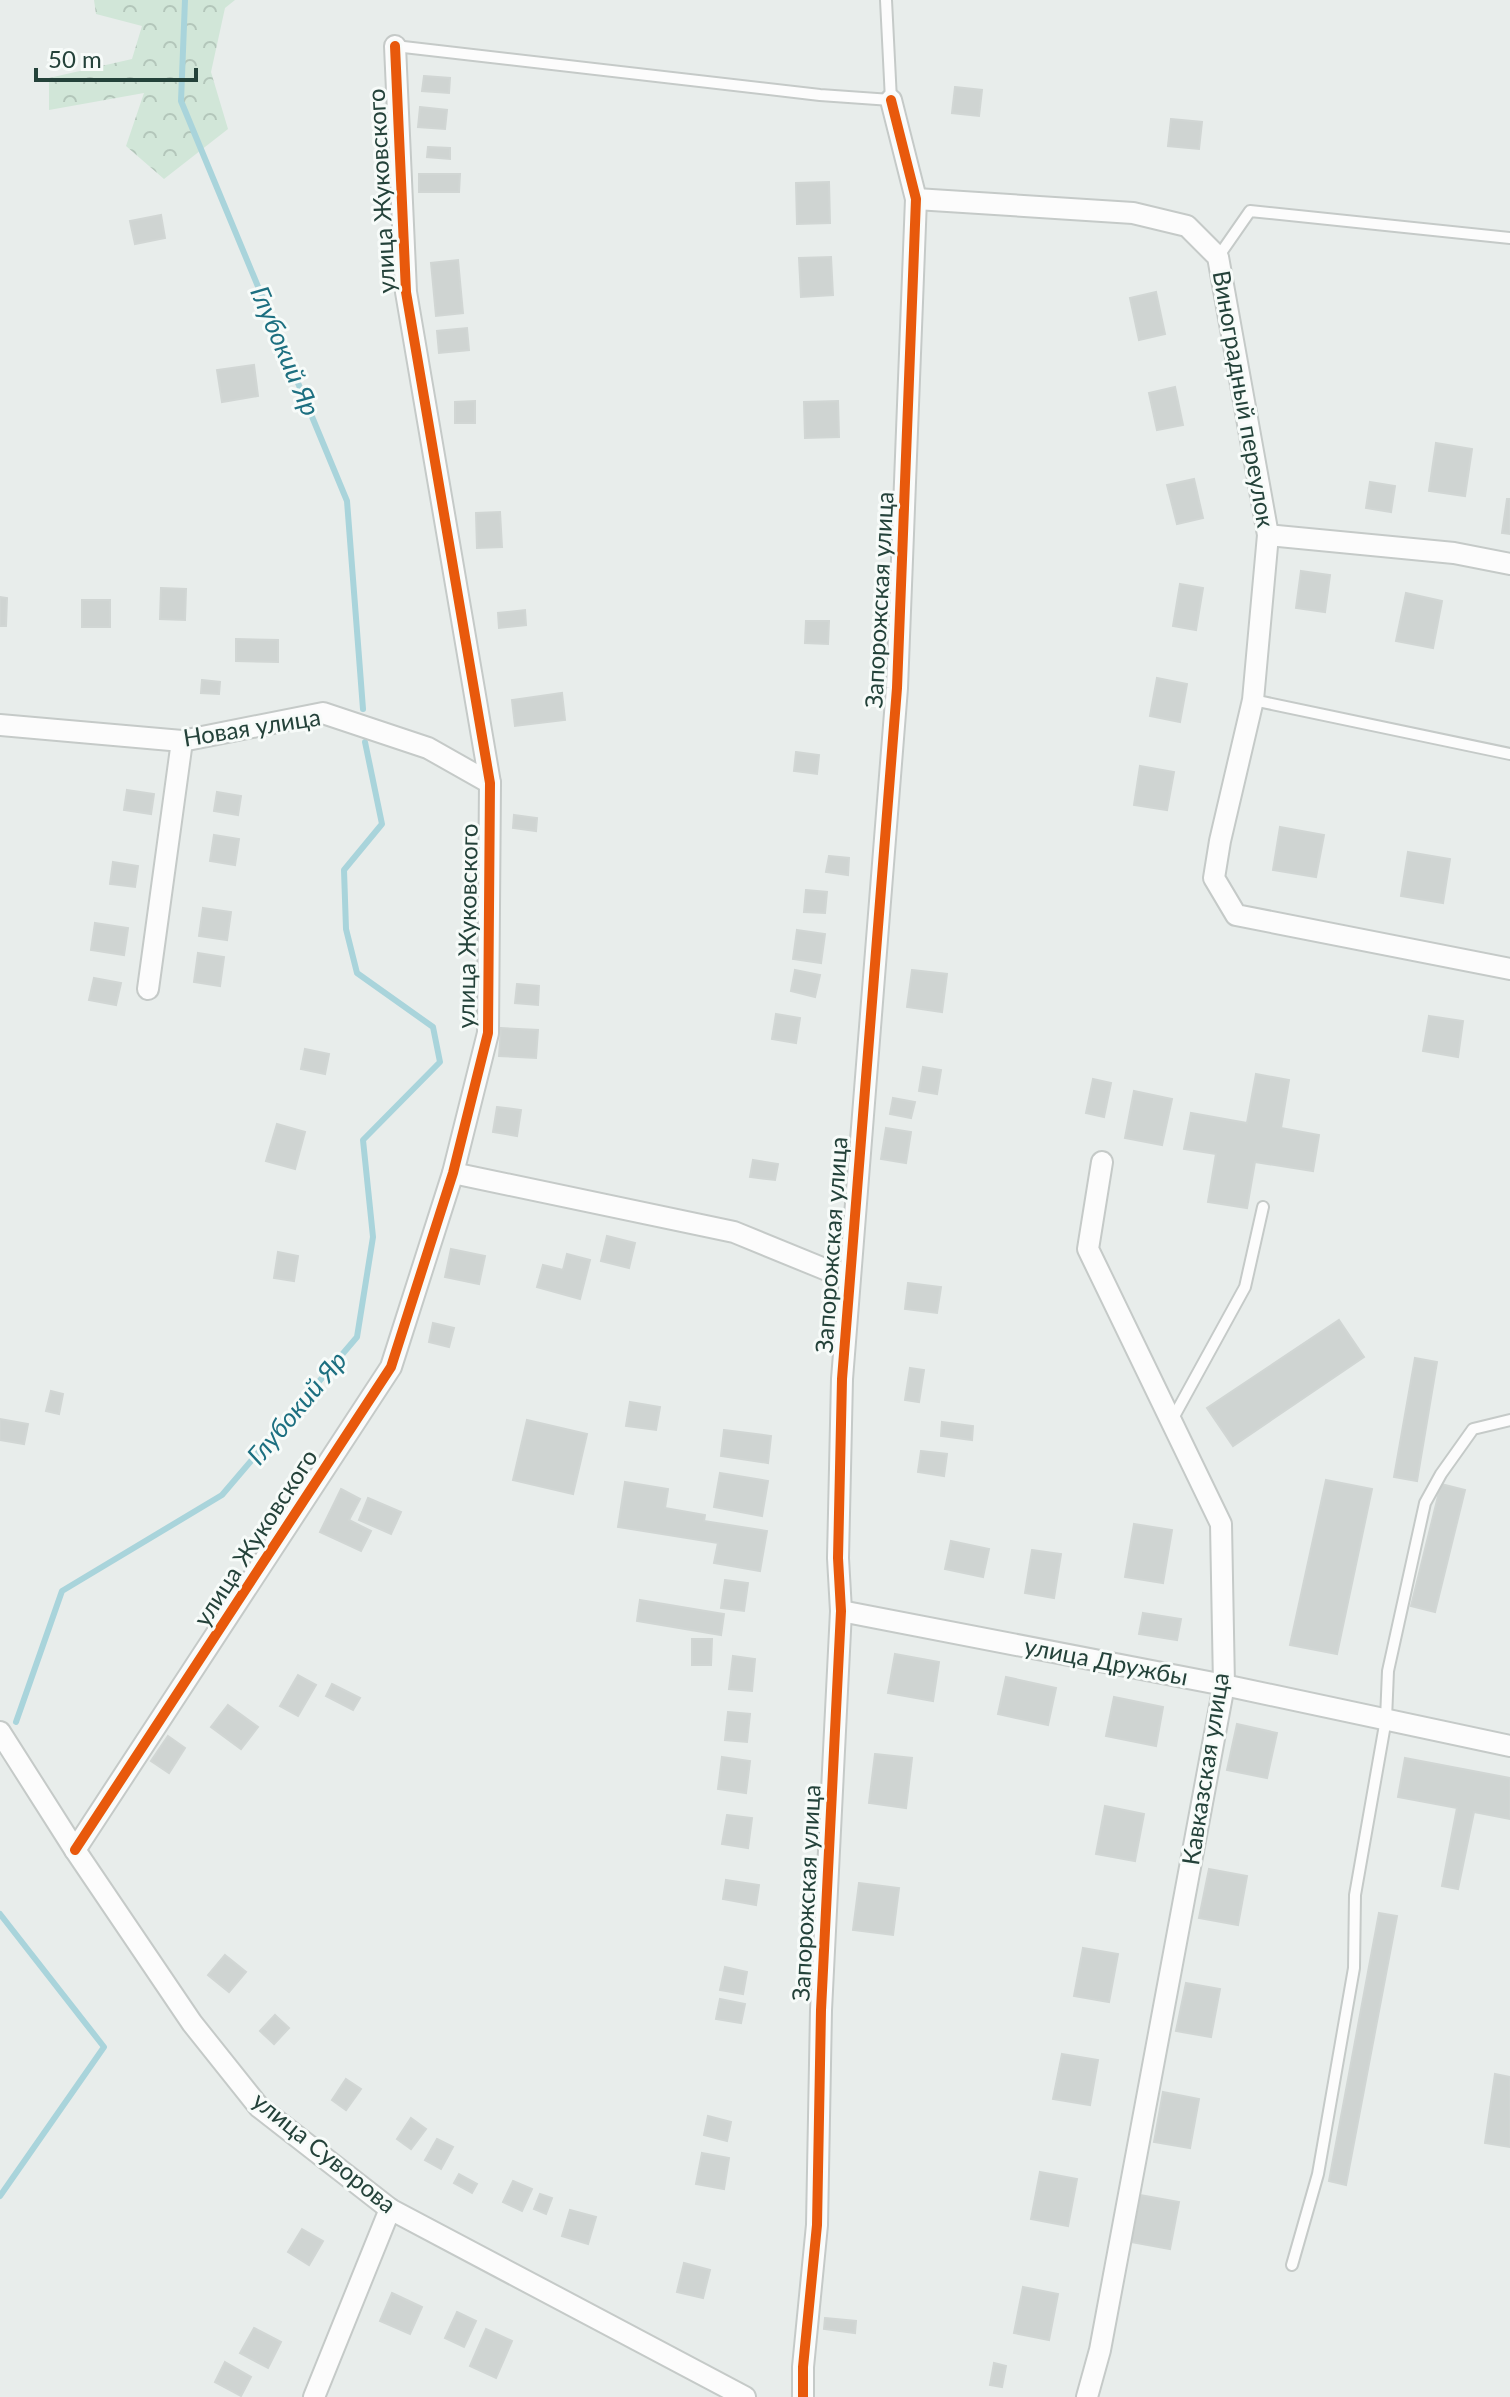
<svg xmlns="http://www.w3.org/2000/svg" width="1510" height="2397" viewBox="0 0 1510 2397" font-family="Lato,sans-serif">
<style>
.forest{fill:url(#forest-crowns)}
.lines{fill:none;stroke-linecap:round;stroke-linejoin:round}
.stream{stroke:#a9d4db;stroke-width:6}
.building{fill:#cfd4d2;stroke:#d1d6d4;stroke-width:2}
.lane-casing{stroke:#c5cac8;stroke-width:14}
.street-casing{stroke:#c5cac8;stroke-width:24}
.lane{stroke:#fcfcfc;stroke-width:10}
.street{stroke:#fcfcfc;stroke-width:20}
.cycleway-casing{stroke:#f7fbf9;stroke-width:15}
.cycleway{stroke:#e8590c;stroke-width:10}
.labels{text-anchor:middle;stroke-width:6;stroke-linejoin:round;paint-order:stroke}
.street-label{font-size:24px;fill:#24423a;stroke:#f7fbf9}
.water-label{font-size:26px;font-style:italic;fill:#1c6f80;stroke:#f7fbf9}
</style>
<defs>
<pattern id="forest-crowns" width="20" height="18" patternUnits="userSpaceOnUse" patternTransform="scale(2)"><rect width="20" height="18" fill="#d1e6d8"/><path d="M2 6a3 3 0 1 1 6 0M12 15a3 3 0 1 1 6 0" fill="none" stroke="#b3c6ba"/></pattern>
</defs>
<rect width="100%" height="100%" fill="#e8edeb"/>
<polygon class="forest" points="94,0 235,0 225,8 211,72 228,129 164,179 126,146 144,93 49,110 49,78 132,59 142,26 96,14"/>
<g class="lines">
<g class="stream">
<polyline points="185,0 181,101 347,501 363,709"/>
<polyline points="16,1722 62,1591 222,1495 357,1337 373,1237 363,1140 440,1062 433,1027 357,973 346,929 344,870 382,824 365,742"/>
<polyline points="0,1914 104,2047 0,2196"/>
</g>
</g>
<g class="building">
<polygon points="424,76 450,78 449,93 422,91"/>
<polygon points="955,87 982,90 979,116 952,113"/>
<polygon points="420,107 447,110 445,129 418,127"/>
<polygon points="1171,119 1202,122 1199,149 1168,146"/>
<polygon points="428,147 450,148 450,159 427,157"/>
<polygon points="419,174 460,174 459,192 419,192"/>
<polygon points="829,182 830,223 797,224 796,183"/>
<polygon points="161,215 165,238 135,244 130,221"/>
<polygon points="831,257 833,295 801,297 799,258"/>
<polygon points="458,260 463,313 436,316 431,263"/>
<polygon points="1156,292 1165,334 1139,340 1130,298"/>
<polygon points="467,328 469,350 439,353 437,331"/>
<polygon points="254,365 258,396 222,402 217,370"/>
<polygon points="1175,387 1183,425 1157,430 1149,393"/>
<polygon points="475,401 475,423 455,423 455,402"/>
<polygon points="838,401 839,437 805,438 804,402"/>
<polygon points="1436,443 1472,449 1465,496 1429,491"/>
<polygon points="1194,479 1203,518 1177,524 1167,485"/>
<polygon points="1370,482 1395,486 1391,512 1366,508"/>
<polygon points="1507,499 1510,499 1510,534 1502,533"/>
<polygon points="500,512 502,547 477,548 476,513"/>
<polygon points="1301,571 1330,575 1325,612 1296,608"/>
<polygon points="1180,584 1203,588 1196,630 1173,626"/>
<polygon points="161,588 186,589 185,620 160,619"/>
<polygon points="1406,593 1442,601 1433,648 1396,641"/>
<polygon points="0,597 7,598 6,626 0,626"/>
<rect x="82" y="600" width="28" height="27"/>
<polygon points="525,610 526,625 499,628 498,613"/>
<polygon points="806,621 829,621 828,644 805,643"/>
<polygon points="236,639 278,640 278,662 236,661"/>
<polygon points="1157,678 1187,684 1180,722 1150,716"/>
<polygon points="202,680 220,682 219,694 201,693"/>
<polygon points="562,693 565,720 515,726 512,700"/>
<polygon points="796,752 819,755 817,774 794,771"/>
<polygon points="1140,766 1174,772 1167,810 1134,805"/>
<polygon points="127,790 154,794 151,814 124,810"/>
<polygon points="217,792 241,796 238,815 214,811"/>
<polygon points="514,815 537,818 536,831 513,828"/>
<polygon points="1280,827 1324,835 1316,877 1273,870"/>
<polygon points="214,835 239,839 235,865 210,861"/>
<polygon points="1408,852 1450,859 1443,903 1401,896"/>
<polygon points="829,856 849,858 848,875 826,872"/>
<polygon points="113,862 138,866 135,887 110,884"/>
<polygon points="806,890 827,892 825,913 804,912"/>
<polygon points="203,908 231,912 227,940 199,936"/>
<polygon points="95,923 128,928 124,955 91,950"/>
<polygon points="797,930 825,934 821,963 793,959"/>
<polygon points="198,953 224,957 220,986 194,982"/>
<polygon points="795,970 820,975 815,997 791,991"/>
<polygon points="912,970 947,974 942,1012 907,1007"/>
<polygon points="94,978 121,983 116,1005 89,1000"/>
<polygon points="517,984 539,986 538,1005 515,1003"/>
<polygon points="776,1014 800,1018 796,1043 772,1039"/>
<polygon points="1429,1016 1463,1021 1458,1057 1423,1051"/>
<polygon points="501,1028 538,1030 536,1058 499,1056"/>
<polygon points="305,1049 329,1054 325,1074 301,1069"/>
<polygon points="923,1067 941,1070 937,1094 919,1091"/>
<polygon points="1256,1074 1289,1080 1281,1128 1319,1135 1313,1171 1255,1162 1247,1208 1208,1202 1216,1154 1184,1149 1191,1113 1247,1123"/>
<polygon points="1093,1079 1111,1083 1104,1117 1086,1113"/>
<polygon points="1134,1091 1172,1099 1162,1145 1125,1138"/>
<polygon points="893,1098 915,1102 911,1118 890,1114"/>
<polygon points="497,1107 521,1110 517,1136 493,1132"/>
<polygon points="277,1124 305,1132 295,1169 266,1161"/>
<polygon points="886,1128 911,1132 906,1163 881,1159"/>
<polygon points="753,1160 778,1164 775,1180 750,1177"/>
<polygon points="607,1236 635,1243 629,1268 601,1261"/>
<polygon points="451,1249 485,1256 479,1284 445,1277"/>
<polygon points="278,1252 298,1256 294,1281 274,1278"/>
<polygon points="567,1254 590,1260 580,1299 537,1287 543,1265 563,1270"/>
<polygon points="908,1283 941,1287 937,1313 905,1309"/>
<polygon points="1339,1320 1364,1357 1233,1446 1207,1408"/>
<polygon points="433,1323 454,1328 449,1347 429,1342"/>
<polygon points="1415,1358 1437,1362 1417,1481 1394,1477"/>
<polygon points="910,1368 924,1370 919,1402 905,1400"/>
<polygon points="51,1391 63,1394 59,1414 46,1411"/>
<polygon points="630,1402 660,1407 656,1430 626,1426"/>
<polygon points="0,1419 28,1424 24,1444 0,1440"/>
<polygon points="527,1420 587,1434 573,1494 513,1480"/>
<polygon points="942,1422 973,1426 972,1440 941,1436"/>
<polygon points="724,1430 771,1436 768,1463 721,1456"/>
<polygon points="921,1451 947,1454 944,1476 918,1472"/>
<polygon points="720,1473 768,1481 762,1516 714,1507"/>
<polygon points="1326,1480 1372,1489 1337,1654 1290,1645"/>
<polygon points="625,1482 668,1489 665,1508 705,1515 704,1521 767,1531 760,1571 714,1563 718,1543 618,1527"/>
<polygon points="1441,1484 1465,1490 1435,1612 1411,1606"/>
<polygon points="341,1489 360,1499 349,1520 371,1531 361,1551 320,1532"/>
<polygon points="368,1498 401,1512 391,1534 359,1520"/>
<polygon points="1134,1524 1172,1530 1163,1583 1125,1577"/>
<polygon points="951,1541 989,1549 983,1577 945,1569"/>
<polygon points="1032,1550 1061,1554 1054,1598 1025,1593"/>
<polygon points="725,1580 748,1583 744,1611 721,1608"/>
<polygon points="640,1600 724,1614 721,1635 637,1621"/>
<polygon points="1143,1613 1181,1619 1177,1640 1139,1634"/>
<polygon points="692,1639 712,1639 711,1665 692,1665"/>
<polygon points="895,1654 939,1662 933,1701 888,1693"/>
<polygon points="733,1656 755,1659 752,1691 729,1689"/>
<polygon points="298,1675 316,1685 298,1716 280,1706"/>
<polygon points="1006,1677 1056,1688 1048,1725 998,1714"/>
<polygon points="332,1684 360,1698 353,1710 326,1696"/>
<polygon points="1114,1697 1163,1707 1156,1746 1106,1736"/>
<polygon points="228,1705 258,1727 241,1749 211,1727"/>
<polygon points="728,1712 750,1714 747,1742 725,1740"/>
<polygon points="1237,1724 1277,1733 1267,1778 1227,1770"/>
<polygon points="168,1736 185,1748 169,1773 151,1761"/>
<polygon points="875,1754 912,1758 906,1808 869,1803"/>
<polygon points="722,1757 750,1761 746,1793 718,1789"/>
<polygon points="1405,1758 1510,1778 1510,1819 1474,1812 1458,1889 1442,1886 1457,1808 1398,1797"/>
<polygon points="1105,1806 1144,1814 1135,1861 1096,1854"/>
<polygon points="727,1815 752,1818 748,1848 722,1844"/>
<polygon points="1209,1869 1247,1876 1238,1925 1199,1918"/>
<polygon points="726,1880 759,1885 756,1905 723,1899"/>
<polygon points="859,1883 899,1888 893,1935 853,1930"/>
<polygon points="1379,1913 1397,1916 1346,2185 1329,2181"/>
<polygon points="1083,1948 1118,1954 1109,2002 1074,1996"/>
<polygon points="225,1955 246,1972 229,1992 208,1975"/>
<polygon points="725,1967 747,1972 743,1994 720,1990"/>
<polygon points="1186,1983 1220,1989 1211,2037 1176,2031"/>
<polygon points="720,1999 745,2004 741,2023 716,2019"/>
<polygon points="275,2015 289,2028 274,2044 260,2031"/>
<polygon points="1062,2054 1098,2060 1090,2105 1053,2099"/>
<polygon points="1495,2074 1510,2077 1510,2147 1485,2143"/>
<polygon points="346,2079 361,2089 346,2110 332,2100"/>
<polygon points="1163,2092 1199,2099 1190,2148 1154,2142"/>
<polygon points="708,2116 731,2122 727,2141 704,2135"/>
<polygon points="411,2118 426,2129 411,2149 397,2139"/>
<polygon points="437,2139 453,2147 441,2169 425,2160"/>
<polygon points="702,2153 729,2158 724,2189 696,2184"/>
<polygon points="1040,2172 1077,2179 1068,2226 1031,2219"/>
<polygon points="459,2174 477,2184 472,2193 454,2183"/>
<polygon points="513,2181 532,2189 522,2211 503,2202"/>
<polygon points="540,2194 552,2198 546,2214 534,2209"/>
<polygon points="1140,2195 1179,2202 1170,2249 1131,2242"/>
<polygon points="570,2210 596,2217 588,2244 562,2236"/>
<polygon points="302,2229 323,2241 309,2265 288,2252"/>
<polygon points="684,2263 710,2270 703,2298 677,2292"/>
<polygon points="1023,2287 1058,2294 1049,2340 1014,2333"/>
<polygon points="392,2293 422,2307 410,2334 380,2321"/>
<polygon points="457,2312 476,2321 464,2347 445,2338"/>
<polygon points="825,2318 856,2321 855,2333 824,2329"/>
<polygon points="254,2328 281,2342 268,2368 240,2353"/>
<polygon points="486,2329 512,2341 496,2378 470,2366"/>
<polygon points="225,2362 251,2377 241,2396 215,2382"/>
<polygon points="994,2363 1006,2366 1002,2387 990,2385"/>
</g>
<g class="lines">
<defs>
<g id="lane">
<polyline points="395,46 820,95 891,100 886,0"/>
<polyline points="1218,257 1250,211 1510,238"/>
<polyline points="1253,700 1510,754"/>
<polyline points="1172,1420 1245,1287 1263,1207"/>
<polyline points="1292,2265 1318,2174 1354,1968 1355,1895 1386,1719 1388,1671 1425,1503 1441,1474 1473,1429 1510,1420"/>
</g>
<g id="street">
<polyline points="916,199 1133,213 1187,226 1218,257 1268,535 1253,700 1220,841 1214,878 1236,915 1510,969"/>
<polyline points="1268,535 1454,553 1510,564"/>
<polyline points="0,725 182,741 323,713 428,748 490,783"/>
<polyline points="148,989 182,741"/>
<polyline points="453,1173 734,1232 849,1279"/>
<polyline points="841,1611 1224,1685 1510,1746"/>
<polyline points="0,1732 75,1850 192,2023 259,2107 390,2209 745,2397"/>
<polyline points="75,1850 391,1367 453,1173 488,1033 490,783 406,292 395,46"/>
<polyline points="314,2397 390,2209"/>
<polyline points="803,2397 803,2367 817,2225 821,2010 841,1611 838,1558 842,1379 897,688 916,199 891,100"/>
<polyline points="1087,2397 1100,2350 1224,1685 1221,1524 1088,1249 1102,1162"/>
</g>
</defs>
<use href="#lane" class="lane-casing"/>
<use href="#street" class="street-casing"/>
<use href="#lane" class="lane"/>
<use href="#street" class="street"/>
<defs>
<g id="cycleway">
<polyline points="75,1850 391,1367 453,1173 488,1033 490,783 406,292 395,46"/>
<polyline points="803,2397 803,2367 817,2225 821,2010 841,1611 838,1558 842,1379 897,688 916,199 891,100"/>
</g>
</defs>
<use href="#cycleway" class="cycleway-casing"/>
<use href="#cycleway" class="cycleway"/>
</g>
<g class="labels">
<g class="street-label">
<text transform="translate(382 191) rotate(-93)" y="8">улица Жуковского</text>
<text transform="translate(1243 399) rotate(80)" y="8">Виноградный переулок</text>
<text transform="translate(880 600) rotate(-87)" y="8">Запорожская улица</text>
<text transform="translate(252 728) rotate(-9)" y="8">Новая улица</text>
<text transform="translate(468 926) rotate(-89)" y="8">улица Жуковского</text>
<text transform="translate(832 1245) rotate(-86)" y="8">Запорожская улица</text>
<text transform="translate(256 1538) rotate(-57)" y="8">улица Жуковского</text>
<text transform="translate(1106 1662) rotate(11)" y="8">улица Дружбы</text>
<text transform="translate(1206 1769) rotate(-81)" y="8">Кавказская улица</text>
<text transform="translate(807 1893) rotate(-87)" y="8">Запорожская улица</text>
<text transform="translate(324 2153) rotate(39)" y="8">улица Суворова</text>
</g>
<g class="water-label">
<text transform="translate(285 351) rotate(67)" y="9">Глубокий Яр</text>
<text transform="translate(297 1408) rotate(-50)" y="9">Глубокий Яр</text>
</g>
</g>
<path d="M36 68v12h160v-12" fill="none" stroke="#24423a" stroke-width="4"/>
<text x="48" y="68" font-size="24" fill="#24423a" stroke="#f7fbf9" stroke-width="6" paint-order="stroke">50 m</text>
</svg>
